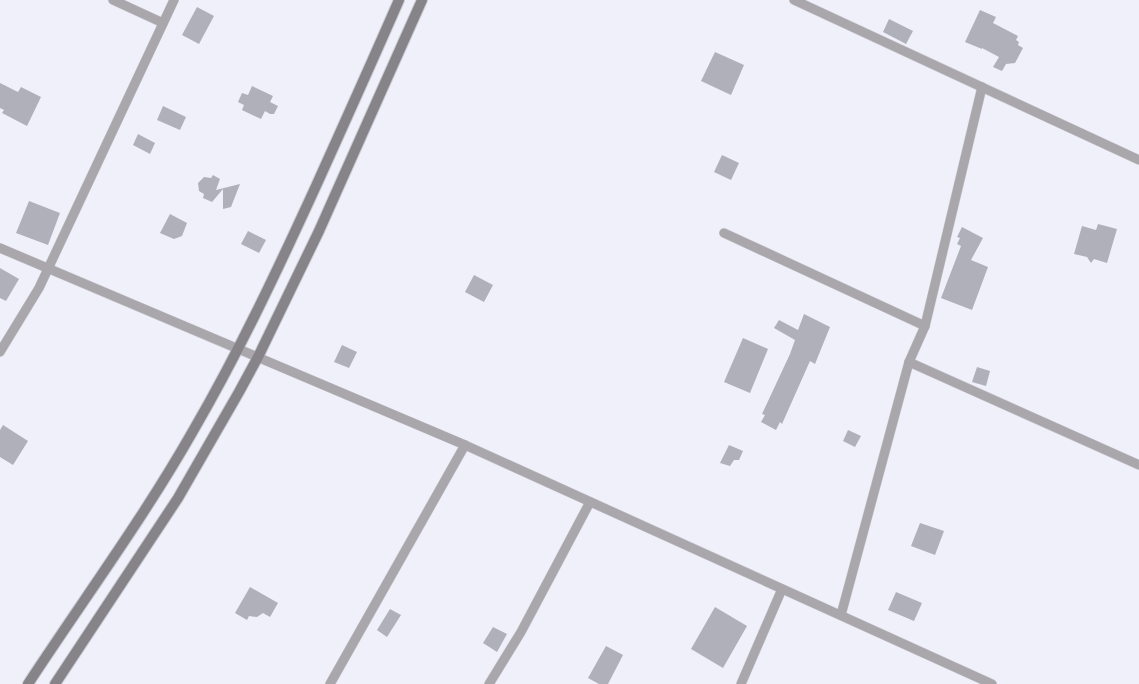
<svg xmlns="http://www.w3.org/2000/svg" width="1139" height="684" viewBox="0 0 1139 684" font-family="'Varela Round',sans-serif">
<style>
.building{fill:#afb0b9}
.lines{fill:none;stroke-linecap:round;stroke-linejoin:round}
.street-casing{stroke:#cbcbd4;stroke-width:10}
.secondary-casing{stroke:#cbcbd4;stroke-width:12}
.street{stroke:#a9a7ab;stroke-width:9}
.secondary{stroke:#868489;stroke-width:10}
</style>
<rect width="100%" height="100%" fill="#f0f0fa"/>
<g class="building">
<polygon points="197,7 214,16 199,44 182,35"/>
<polygon points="980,10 996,17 993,23 1018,36 1016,40 1019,42 1018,45 1023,48 1015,63 1006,64 1002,71 993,67 999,57 982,48 982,49 965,42"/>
<polygon points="889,19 913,31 906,44 883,32"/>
<polygon points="715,52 744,65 731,95 701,81"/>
<polygon points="0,83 18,92 21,87 41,97 27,126 2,113 4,110 0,108"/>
<polygon points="252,86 273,96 270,102 278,106 274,114 270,114 265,111 261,119 242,110 244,105 238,102 242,93 248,95"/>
<polygon points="163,106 186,117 180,130 157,120"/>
<polygon points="138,134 155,143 150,154 133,145"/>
<polygon points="722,155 739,163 731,180 714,172"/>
<polygon points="213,175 220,179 216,190 240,184 231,207 223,209 223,189 212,202 203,198 204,194 199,191 198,183 204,177 211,178"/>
<polygon points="29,201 60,213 48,245 16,233"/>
<polygon points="170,214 187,223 182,236 174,239 160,233"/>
<polygon points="1098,224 1117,229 1107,263 1094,259 1091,263 1087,257 1074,254 1082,226 1096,230"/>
<polygon points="962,227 983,238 971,260 988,267 972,310 941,298 961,246 957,244 960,238 957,237"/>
<polygon points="248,231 266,240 259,253 241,244"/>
<polygon points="0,268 19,279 6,301 0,298"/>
<polygon points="474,275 493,285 484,302 465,292"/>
<polygon points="804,314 830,327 815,364 810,361 782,424 780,422 776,430 761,422 765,415 762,414 790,354 795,340 774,328 779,320 798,330"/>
<polygon points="743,338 768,349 750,393 724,382"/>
<polygon points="342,345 357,352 349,368 334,362"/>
<polygon points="977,367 990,371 986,386 972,382"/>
<polygon points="3,425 28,441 13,465 0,457 0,430"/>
<polygon points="848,430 861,436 855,447 843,441"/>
<polygon points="729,445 743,451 739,460 734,460 730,466 720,463"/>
<polygon points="920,523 944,531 935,555 911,546"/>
<polygon points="250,587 278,603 270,617 263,613 257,617 249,616 247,620 235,613"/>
<polygon points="896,592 922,603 914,621 888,610"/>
<polygon points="715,607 747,626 723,668 691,649"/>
<polygon points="390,609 401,615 387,637 377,630"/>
<polygon points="493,627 507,634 497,652 483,643"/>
<polygon points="606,646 623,655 608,684 599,684 588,678"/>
</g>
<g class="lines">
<defs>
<g id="street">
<polyline points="113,0 163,23"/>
<polyline points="794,0 1139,160"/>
<polyline points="724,233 925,326"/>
<polyline points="0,248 465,445 992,684"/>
<polyline points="0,352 39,288 174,0"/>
<polyline points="909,362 1139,465"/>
<polyline points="841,615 909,362 925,326 982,87"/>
<polyline points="330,684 465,445"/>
<polyline points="489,684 521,632 590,502"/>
<polyline points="741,684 782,589"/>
</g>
<g id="secondary">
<path d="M 28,684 C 83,600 143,519 193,431 C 239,352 278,269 316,186 C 344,124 372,62 399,0"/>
<polyline points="55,684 178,498 239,392 258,357 319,231 422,0"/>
</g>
</defs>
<use href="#street" class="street-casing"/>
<use href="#secondary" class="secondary-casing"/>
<use href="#street" class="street"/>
<use href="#secondary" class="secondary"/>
</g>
</svg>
